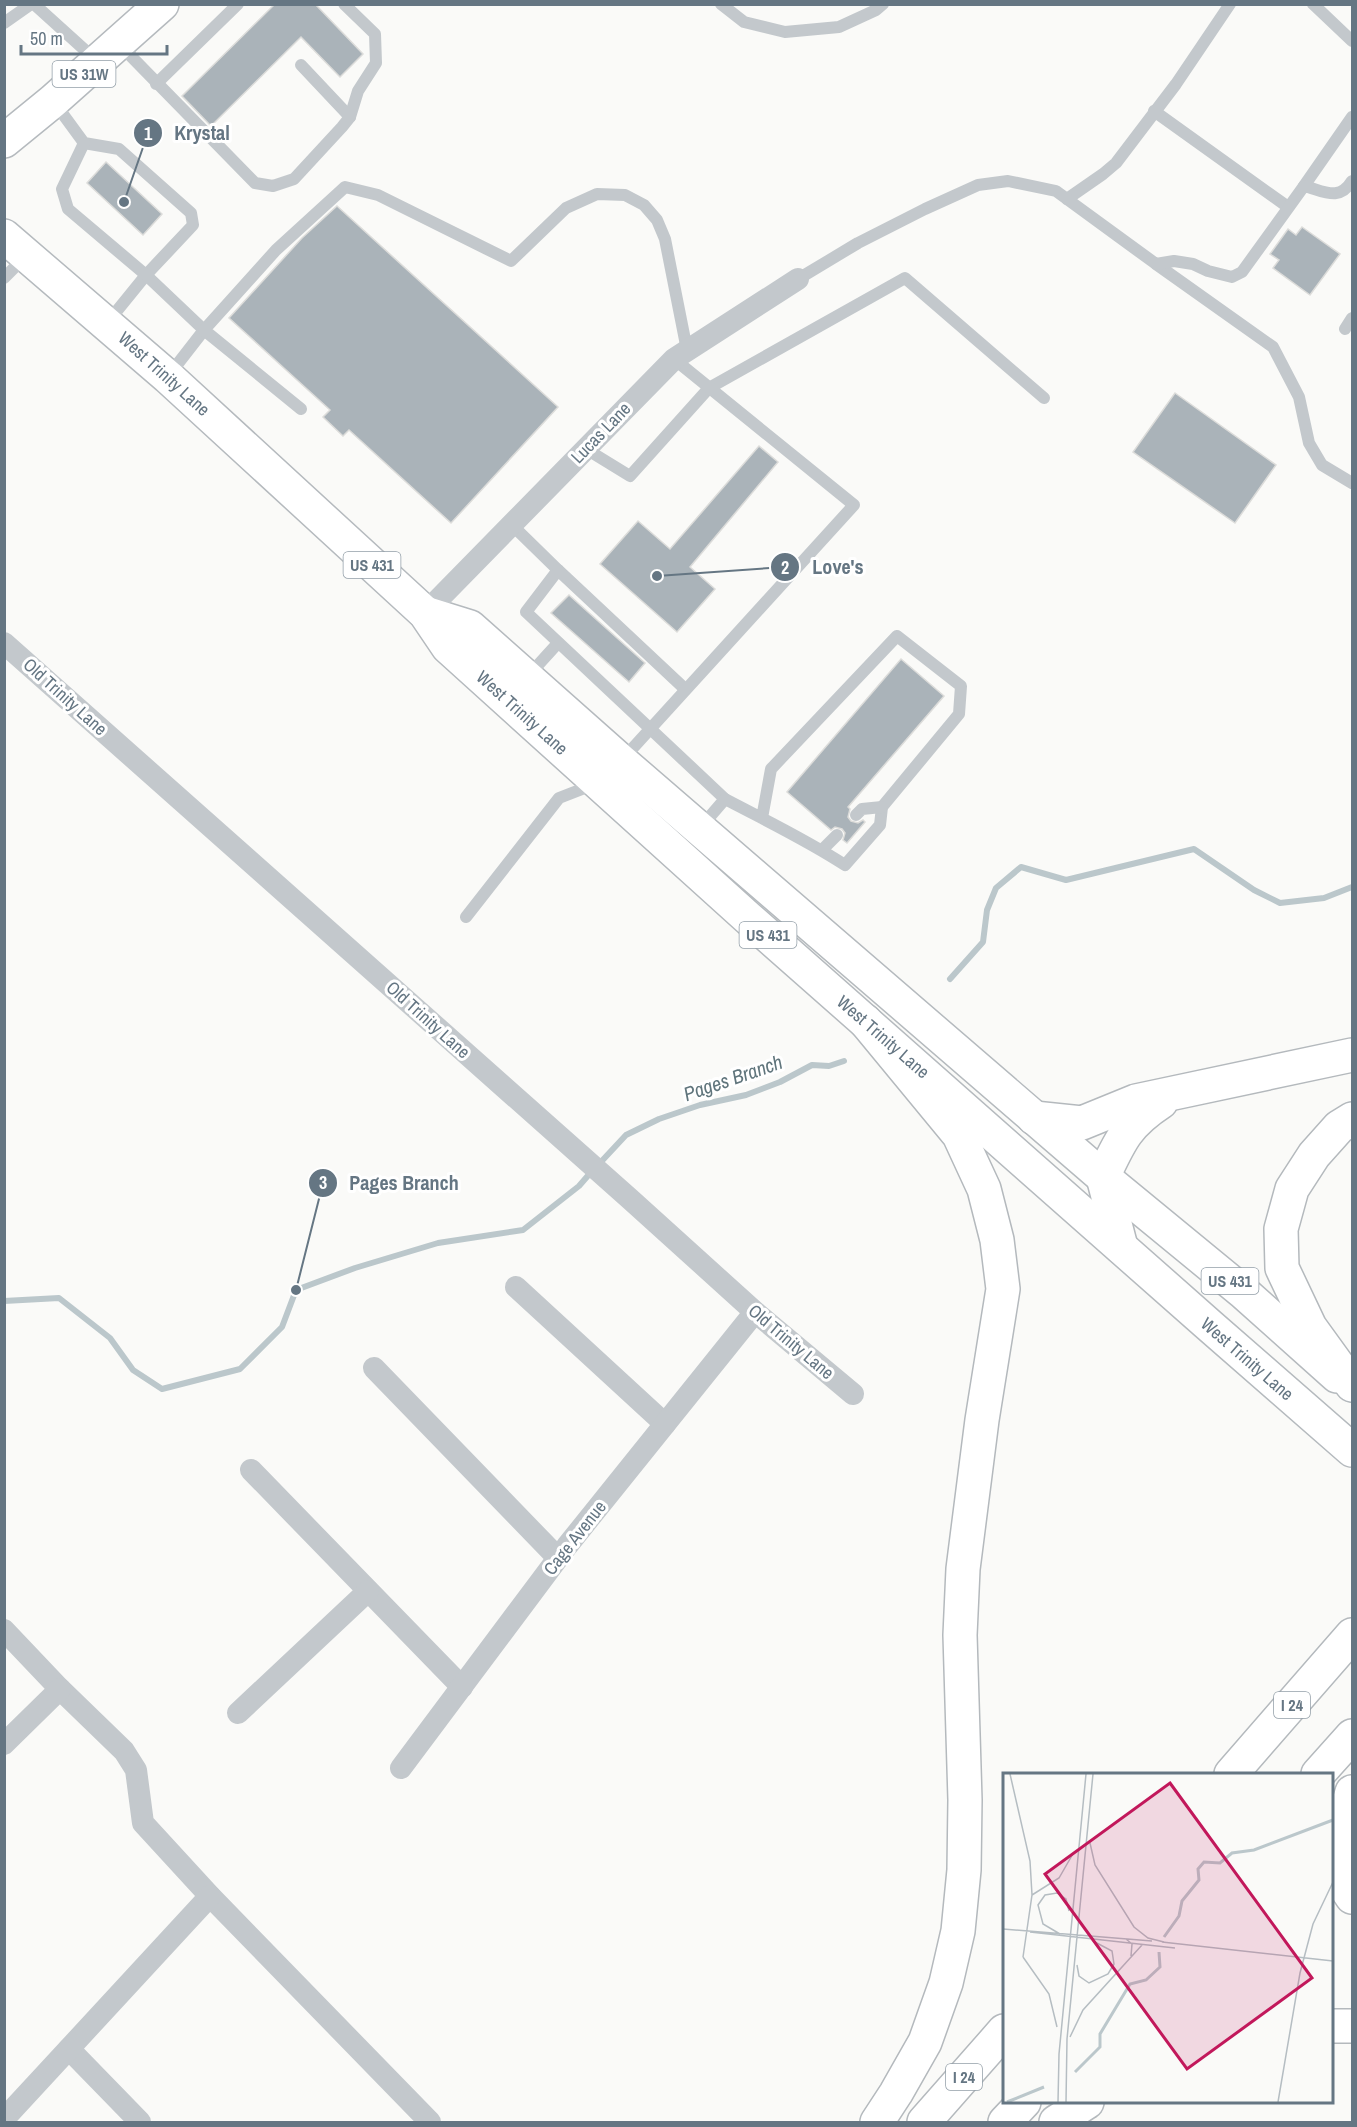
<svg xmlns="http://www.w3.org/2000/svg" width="1357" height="2127" viewBox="0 0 1357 2127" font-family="'Archivo Narrow',sans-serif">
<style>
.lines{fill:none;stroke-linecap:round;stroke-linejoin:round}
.stream{stroke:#bbc7cb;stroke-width:6}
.building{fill:#aab3b9;stroke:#dcdcda;stroke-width:1.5}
.primary-casing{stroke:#b5babe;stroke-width:36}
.motorway-casing{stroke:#b4b9bd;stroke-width:36}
.service{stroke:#c3c8cc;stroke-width:12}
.minor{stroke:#c3c8cc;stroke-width:22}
.primary{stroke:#fff;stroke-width:33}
.motorway{stroke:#fff;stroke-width:33}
.labels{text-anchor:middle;stroke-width:6;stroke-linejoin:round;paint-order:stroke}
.shield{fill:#fff;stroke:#939fa8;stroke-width:1.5}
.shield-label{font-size:16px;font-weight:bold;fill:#657683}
.street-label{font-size:18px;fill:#657683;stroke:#fff}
.water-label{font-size:20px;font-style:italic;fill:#60757c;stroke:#fff}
.inset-river{fill:none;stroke:#bbc7cb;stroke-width:3}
.inset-road{fill:none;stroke:#b5bdc2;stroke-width:1.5}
.view{fill:#c2185b;fill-opacity:0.15;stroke:#c2185b;stroke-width:3}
.inset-edge{fill:none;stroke:#657683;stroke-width:3}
.leader{fill:none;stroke:#657683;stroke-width:2}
.callout-dot{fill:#657683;stroke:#fff;stroke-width:2}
.mark-label{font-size:18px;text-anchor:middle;font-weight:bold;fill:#fff}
.callout-label{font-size:20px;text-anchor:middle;font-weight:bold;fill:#657683;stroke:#fff;stroke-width:6;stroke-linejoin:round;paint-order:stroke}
</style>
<rect width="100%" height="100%" fill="#fafaf8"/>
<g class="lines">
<g class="stream">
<polyline points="950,979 983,942 987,910 996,888 1021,867 1066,880 1194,849 1254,890 1280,903 1324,898 1352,887"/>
<polyline points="599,1164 626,1135 659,1119 700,1105 746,1095 780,1082 812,1065 829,1066 844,1061"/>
<polyline points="4,1301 59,1298 110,1338 133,1370 162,1389 240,1369 282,1327 296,1290 355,1268 438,1243 523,1230 579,1186 592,1171"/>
</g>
</g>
<g class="building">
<polygon points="275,4 315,4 363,54 340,77 301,37 211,126 182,96"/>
<polygon points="106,162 162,214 143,235 87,183"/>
<polygon points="337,206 558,407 451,523 349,430 343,436 323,417 330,410 229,318 302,238"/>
<polygon points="1302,227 1340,254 1310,295 1273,268 1279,260 1270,254 1288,229 1296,235"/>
<polygon points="1175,393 1276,465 1235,523 1133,452"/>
<polygon points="759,446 778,462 690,567 715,589 677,632 600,564 638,521 670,549"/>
<polygon points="569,595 645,663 629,682 551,613"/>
<polygon points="901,659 944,696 848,807 850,809 848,817 851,821 858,823 863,820 865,822 847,843 843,840 845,833 842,829 835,827 831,830 787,792"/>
</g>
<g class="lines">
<defs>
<g id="primary">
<polyline points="4,141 53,101 162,4"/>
<polyline points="4,236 168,377 425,613 448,647 748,918 1210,1326 1352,1450"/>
<polyline points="425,613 470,627 621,761 1103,1177 1243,1292 1337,1376"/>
</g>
<g id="motorway">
<polyline points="865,1021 959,1135 984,1189 997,1240 1003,1289 982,1420 963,1569 960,1635 965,1800 964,1870 958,1931 946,1983 925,2042 896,2093 877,2122"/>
<polyline points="1034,1118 1082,1123 1136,1101 1352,1055"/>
<polyline points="1352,1119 1339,1127 1314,1155 1292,1189 1281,1229 1282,1268 1310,1327 1352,1385"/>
<path d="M 1121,1247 L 1103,1177 C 1120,1141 1126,1125 1161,1102"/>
<polyline points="1231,1774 1352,1635"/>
<polyline points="1318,1774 1352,1736"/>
<polyline points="1352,1792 1337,1841 1348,1891 1352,1897"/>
<polyline points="1332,2026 1352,2026"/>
<polyline points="924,2122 1004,2031"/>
<polyline points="1005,2122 1024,2102"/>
<polyline points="1056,2122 1087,2102"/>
</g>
</defs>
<use href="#primary" class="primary-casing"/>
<use href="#motorway" class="motorway-casing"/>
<g class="service">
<polyline points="34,4 97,61"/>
<polyline points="721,4 744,22 785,32 839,27 876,10 883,4"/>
<polyline points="1313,4 1352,41"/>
<polyline points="4,23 31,4"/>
<polyline points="119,44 255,183 273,186 294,179 342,127 350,117 358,91 376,63 375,34 344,4"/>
<polyline points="301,65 350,117"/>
<polyline points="156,84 238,4"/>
<polyline points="54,102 84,143 119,149 191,213 193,225 146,275 107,323"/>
<polyline points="1154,111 1288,207"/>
<polyline points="84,143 62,189 68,209 146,275 204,330 169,375"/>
<polyline points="1304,186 1352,117"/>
<polyline points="1067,199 1103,174 1116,163 1176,84 1230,4"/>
<polyline points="1156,264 1273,347 1299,397 1309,443 1322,465 1352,483"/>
<polyline points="4,278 26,256"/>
<path d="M 798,279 L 858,243 L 925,209 L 978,185 L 1008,181 L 1056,191 L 1156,264 L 1174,261 L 1193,264 L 1208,271 L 1232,277 L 1242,272 L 1304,186 C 1324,191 1339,202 1352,181"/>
<polyline points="1345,329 1352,318"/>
<polyline points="301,409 204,330 276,250 345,187 378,195 511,261 566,208 597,194 625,195 644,205 657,220 665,239 687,350"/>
<polyline points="586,449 630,476 709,388 905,278 1044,398"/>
<polyline points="512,525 558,570 526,612 725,799 700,828"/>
<polyline points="558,570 685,689"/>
<polyline points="528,676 558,643"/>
<polyline points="621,761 854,505 674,359"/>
<path d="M 725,799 C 765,820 807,840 845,865 L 880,825 L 882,807 L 959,714 L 961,686 L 897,636 L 771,769 L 762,818"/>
<polyline points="856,815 862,809 882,807"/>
<polyline points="822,850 837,835"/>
<polyline points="466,917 559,798 595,784"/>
</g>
<g class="minor">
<polyline points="425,613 674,359 798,279"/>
<polyline points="4,643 630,1199 755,1312 853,1394"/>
<polyline points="516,1287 665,1424"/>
<polyline points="374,1368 558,1558"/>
<polyline points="251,1470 462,1687"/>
<polyline points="4,1630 60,1689 124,1751 136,1770 143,1823 210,1896 430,2122"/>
<polyline points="238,1713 368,1591"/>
<polyline points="4,1744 60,1689"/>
<polyline points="401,1768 567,1546 755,1312"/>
<polyline points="69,2049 140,2122"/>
<polyline points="4,2119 210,1896"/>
</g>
<use href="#primary" class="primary"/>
<use href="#motorway" class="motorway"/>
</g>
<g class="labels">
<g class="shield">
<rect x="52.5" y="61" width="63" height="26" rx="4.5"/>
<rect x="343.5" y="552" width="57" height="26" rx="4.5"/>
<rect x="739.5" y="922" width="57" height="26" rx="4.5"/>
<rect x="1201.5" y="1268" width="57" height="26" rx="4.5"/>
<rect x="1274" y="1692" width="36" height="26" rx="4.5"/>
<rect x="946" y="2064" width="36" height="26" rx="4.5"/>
</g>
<g class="shield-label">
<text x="84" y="80">US 31W</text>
<text x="372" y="571">US 431</text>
<text x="768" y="941">US 431</text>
<text x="1230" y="1287">US 431</text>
<text x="1292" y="1711">I 24</text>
<text x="964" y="2083">I 24</text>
</g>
<g class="street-label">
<text transform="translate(164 374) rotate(42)" y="6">West Trinity Lane</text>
<text transform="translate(601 433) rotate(-46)" y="6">Lucas Lane</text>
<text transform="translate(65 697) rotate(42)" y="6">Old Trinity Lane</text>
<text transform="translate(522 713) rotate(42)" y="6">West Trinity Lane</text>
<text transform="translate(428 1020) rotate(42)" y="6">Old Trinity Lane</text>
<text transform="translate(883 1037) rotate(41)" y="6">West Trinity Lane</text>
<text transform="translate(791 1342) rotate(40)" y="6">Old Trinity Lane</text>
<text transform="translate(1247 1359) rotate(41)" y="6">West Trinity Lane</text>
<text transform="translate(575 1538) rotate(-52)" y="6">Cage Avenue</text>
</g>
<g class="water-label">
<text transform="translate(733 1078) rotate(-19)" y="7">Pages Branch</text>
</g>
</g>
<g transform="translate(1003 1773)">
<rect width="330" height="330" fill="#fafaf8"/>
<path class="inset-river" d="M 161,164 L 176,143 L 179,128 L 196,107 L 195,96 L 201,89 L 217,90 L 229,80 L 251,77 L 330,47M 72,299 L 97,274 L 97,261 L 127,211 L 143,207 L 157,194 L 156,179M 4,329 L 41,314"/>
<path class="inset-road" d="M 7,1 L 27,88 L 29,122 L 20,184M 87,70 L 92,92 L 131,154 L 145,165 L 161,169M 29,122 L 56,105 L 71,79M 0,156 L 149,168M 27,159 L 172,175M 57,161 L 40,151 L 35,132 L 42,122 L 54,120 L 63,126 L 66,138M 123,166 L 129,171 L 128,183M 159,169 L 330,188M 20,184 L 46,221 L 54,254M 74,192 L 76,203 L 86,210 L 105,201 L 111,191 L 109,178 L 90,168M 67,264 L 80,237 L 139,172M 55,329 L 56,281 L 83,1M 63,329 L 64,266 L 90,1M 275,329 L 297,200 L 310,151 L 330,109"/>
<path class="view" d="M 167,10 L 309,205 L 184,296 L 42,101 Z"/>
<rect width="330" height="330" class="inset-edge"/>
</g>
<path class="leader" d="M124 202L148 133M657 576L785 567M296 1290L323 1183"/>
<g class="callout-dot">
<circle cx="124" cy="202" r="6"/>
<circle cx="657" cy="576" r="6"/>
<circle cx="296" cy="1290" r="6"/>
<circle cx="148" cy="133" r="15"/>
<circle cx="785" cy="567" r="15"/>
<circle cx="323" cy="1183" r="15"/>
</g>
<g class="mark-label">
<text x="148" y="140">1</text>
<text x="785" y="574">2</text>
<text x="323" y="1189">3</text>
</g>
<g class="callout-label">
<text x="202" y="140">Krystal</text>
<text x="838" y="574">Love's</text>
<text x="404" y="1190">Pages Branch</text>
</g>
<rect width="1357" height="2127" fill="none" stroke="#657683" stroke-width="12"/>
<path d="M21 45v9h146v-9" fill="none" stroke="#657683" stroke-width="3"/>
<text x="30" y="45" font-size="18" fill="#657683" stroke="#ffffff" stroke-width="4.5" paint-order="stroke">50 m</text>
</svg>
